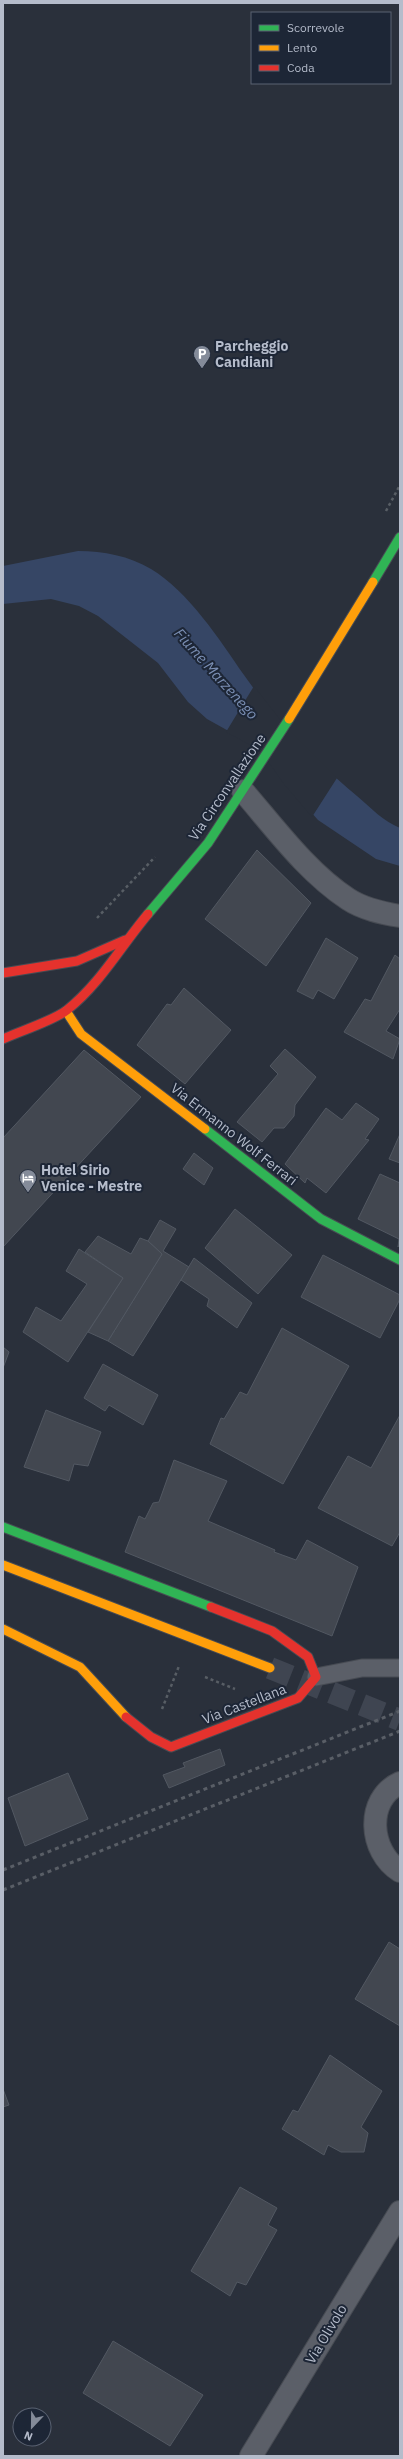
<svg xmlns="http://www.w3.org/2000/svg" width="403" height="2459" viewBox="0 0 403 2459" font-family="'IBM Plex Sans',sans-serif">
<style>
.water{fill:#364665}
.pier{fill:#2a303b}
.building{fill:#424750;stroke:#525862}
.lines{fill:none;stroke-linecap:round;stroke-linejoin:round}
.secondary-tunnel{stroke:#3f4551;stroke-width:22;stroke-dasharray:22 11;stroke-linecap:butt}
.lane-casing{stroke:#474b53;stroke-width:19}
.street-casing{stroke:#474b53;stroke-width:24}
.fast-casing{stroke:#474b53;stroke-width:11}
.slow-casing{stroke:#474b53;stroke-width:11}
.jam-casing{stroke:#474b53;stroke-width:11}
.path{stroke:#585e65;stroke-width:2.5;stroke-dasharray:3 3;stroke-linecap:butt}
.lane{stroke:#5b5f68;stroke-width:17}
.street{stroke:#5b5f68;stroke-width:22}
.fast{stroke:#30b455;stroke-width:9}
.slow{stroke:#ff9f0a;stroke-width:9}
.jam{stroke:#e5322d;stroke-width:9}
.rail{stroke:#595e66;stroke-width:3;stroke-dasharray:4 4;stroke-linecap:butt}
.labels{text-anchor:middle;stroke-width:4;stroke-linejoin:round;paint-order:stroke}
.poi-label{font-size:14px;font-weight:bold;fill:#b5bccb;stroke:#1d2636;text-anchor:start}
.street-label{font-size:14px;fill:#b5bccb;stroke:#1d2636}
.water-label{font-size:15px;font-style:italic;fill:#7b8fb4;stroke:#1d2636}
</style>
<rect width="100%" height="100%" fill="#2a303b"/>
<path class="water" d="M 78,551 C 104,551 129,556 151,569 C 189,592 219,639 244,675 C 276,721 314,760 357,796 C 371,808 383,821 400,828 L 400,866 L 376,859 L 318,820 L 285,783 L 261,749 L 207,719 L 188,702 L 158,663 L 98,616 L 79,606 L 51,599 L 3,604 L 3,566 Z"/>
<polygon class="pier" points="254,686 285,726 337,778 312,817 284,784 260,750 226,732"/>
<g class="building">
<polygon points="257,850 311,903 266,966 205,919"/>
<polygon points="326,938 358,958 334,999 318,990 313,999 297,991"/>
<polygon points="395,955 400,959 400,1009 386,1031 400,1039 393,1059 344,1032 365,999 371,1001"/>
<polygon points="184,988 231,1030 185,1084 137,1045 167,1004 171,1005"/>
<polygon points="285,1049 316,1077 295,1105 294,1116 284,1128 274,1128 262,1142 237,1122 278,1074 270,1066"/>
<polygon points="84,1050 141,1097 3,1247 3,1138"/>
<polygon points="356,1103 379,1119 365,1139 369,1140 326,1193 307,1178 305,1183 285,1164 326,1108 342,1120"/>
<polygon points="400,1134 400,1163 389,1159"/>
<polygon points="194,1153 213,1168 204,1185 183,1169"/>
<polygon points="380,1174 400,1183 400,1243 398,1247 399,1239 358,1219"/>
<polygon points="235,1209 292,1255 258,1294 205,1248"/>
<polygon points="160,1220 176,1229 163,1251 189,1267 133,1356 108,1341 162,1254 148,1241"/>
<polygon points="98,1236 131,1254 140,1238 148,1241 162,1254 108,1341 88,1332 123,1278 85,1252"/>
<polygon points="79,1249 123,1278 68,1362 23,1332 36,1307 61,1321 87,1284 66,1271"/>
<polygon points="323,1255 400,1295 400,1299 380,1338 301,1297"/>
<polygon points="194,1258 252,1303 237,1328 207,1306 209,1299 181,1280"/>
<polygon points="282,1328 349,1366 283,1484 210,1444 221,1418 224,1419 240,1392 247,1395"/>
<polygon points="3,1347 9,1352 3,1368"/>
<polygon points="103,1364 158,1395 143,1425 109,1405 105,1411 84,1398"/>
<polygon points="46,1410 101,1432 88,1466 74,1464 69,1481 24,1467"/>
<polygon points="400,1415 400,1532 392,1546 318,1508 348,1456 371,1468"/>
<polygon points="174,1460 227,1481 208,1521 275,1550 274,1552 296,1560 307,1540 358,1567 332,1636 125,1552 139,1516 145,1519 153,1503 159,1502"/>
<polygon points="220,1749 225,1765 169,1788 163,1775 185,1767 183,1763"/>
<polygon points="68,1773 88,1819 25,1846 8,1798"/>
<polygon points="389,1942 400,1949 400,2026 355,1999"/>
<polygon points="330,2055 382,2091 361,2127 368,2133 364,2152 341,2152 328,2145 324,2155 282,2129 293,2110 298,2112"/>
<polygon points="3,2089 9,2105 3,2107"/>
<polygon points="240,2187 277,2208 268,2225 277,2230 246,2285 237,2282 230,2296 191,2271"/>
<polygon points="113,2341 203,2395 170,2446 83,2393"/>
</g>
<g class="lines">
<polyline class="secondary-tunnel" points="270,1668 400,1720"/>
<defs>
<polyline id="lane" points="316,1677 362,1668 400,1668"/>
<g id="street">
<path d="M 243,791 C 275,828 307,872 348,899 C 363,909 382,913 400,916"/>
<path d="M 400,1783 C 365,1799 369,1852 400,1871"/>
<polyline points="251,2456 400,2212"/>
</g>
<g id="fast">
<polyline points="373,582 400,537"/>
<polyline points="148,914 208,843 289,719"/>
<polyline points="205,1129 321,1219 400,1260"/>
<polyline points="3,1527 211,1607"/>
</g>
<g id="slow">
<polyline points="289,719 373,582"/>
<polyline points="66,1011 81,1034 205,1129"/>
<polyline points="3,1565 270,1668"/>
<polyline points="3,1629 80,1667 126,1717"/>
</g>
<g id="jam">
<polyline points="3,973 77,961 125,940"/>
<path d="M 3,1039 C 20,1031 53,1021 67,1010 C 100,984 121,946 148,914"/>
<polyline points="126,1717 151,1737 171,1747 298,1698 316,1677 308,1657 272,1631 211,1607"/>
</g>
</defs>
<use href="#lane" class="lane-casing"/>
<use href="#street" class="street-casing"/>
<use href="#fast" class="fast-casing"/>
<use href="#slow" class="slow-casing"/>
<use href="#jam" class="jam-casing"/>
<g class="path">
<polyline points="386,511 400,485"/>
<polyline points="97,918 155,857"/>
<polyline points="205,1677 235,1689"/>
<polyline points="162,1709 179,1666"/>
</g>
<use href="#lane" class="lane"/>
<use href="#street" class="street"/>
<use href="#fast" class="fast"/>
<use href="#slow" class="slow"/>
<use href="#jam" class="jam"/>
<g class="rail">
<polyline points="3,1870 400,1711"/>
<polyline points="3,1890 400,1731"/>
</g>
</g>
<defs>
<symbol id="parking-pin" viewBox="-11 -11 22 30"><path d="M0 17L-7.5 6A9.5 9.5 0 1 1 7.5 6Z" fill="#848b99" stroke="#1d2636"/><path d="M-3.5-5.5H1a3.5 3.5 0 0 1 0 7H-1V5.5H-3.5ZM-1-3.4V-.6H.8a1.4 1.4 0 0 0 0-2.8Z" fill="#fff"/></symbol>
<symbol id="hotel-pin" viewBox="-11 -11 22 30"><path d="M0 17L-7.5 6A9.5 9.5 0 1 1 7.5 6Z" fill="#848b99" stroke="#1d2636"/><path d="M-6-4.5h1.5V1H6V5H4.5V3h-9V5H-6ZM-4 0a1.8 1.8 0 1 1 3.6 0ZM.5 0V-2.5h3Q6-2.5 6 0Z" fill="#fff"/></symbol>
</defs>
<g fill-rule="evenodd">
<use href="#parking-pin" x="192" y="344" width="20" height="27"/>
<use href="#hotel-pin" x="18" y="1168" width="20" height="27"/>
</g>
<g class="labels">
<g class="poi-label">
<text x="215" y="351">Parcheggio<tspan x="215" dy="16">Candiani</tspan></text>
<text x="41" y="1175">Hotel Sirio<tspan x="41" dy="16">Venice - Mestre</tspan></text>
</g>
<g class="street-label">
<text transform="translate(227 787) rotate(-56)" y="5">Via Circonvallazione</text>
<text transform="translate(234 1134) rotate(38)" y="5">Via Ermanno Wolf Ferrari</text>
<text transform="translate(244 1704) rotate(-21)" y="5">Via Castellana</text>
<text transform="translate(326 2334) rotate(-59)" y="5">Via Olivolo</text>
</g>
<g class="water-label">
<text transform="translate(216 674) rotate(48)" y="5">Fiume Marzenego</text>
</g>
</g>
<rect width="403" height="2459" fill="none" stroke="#b5bccb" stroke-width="8"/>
<rect x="251" y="12" width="140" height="72" fill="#1d2636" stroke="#5a6272"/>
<rect x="259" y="25" width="20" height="6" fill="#30b455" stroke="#5a6272"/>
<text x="287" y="32" font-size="12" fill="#b5bccb">Scorrevole</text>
<rect x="259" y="45" width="20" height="6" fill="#ff9f0a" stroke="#5a6272"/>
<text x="287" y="52" font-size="12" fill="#b5bccb">Lento</text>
<rect x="259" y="65" width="20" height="6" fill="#e5322d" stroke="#5a6272"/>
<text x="287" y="72" font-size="12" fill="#b5bccb">Coda</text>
<g transform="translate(32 2427) rotate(202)"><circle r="19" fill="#1d2636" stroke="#5a6272"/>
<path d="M0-3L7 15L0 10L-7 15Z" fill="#848b99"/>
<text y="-6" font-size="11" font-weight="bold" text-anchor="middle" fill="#b5bccb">N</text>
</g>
</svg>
